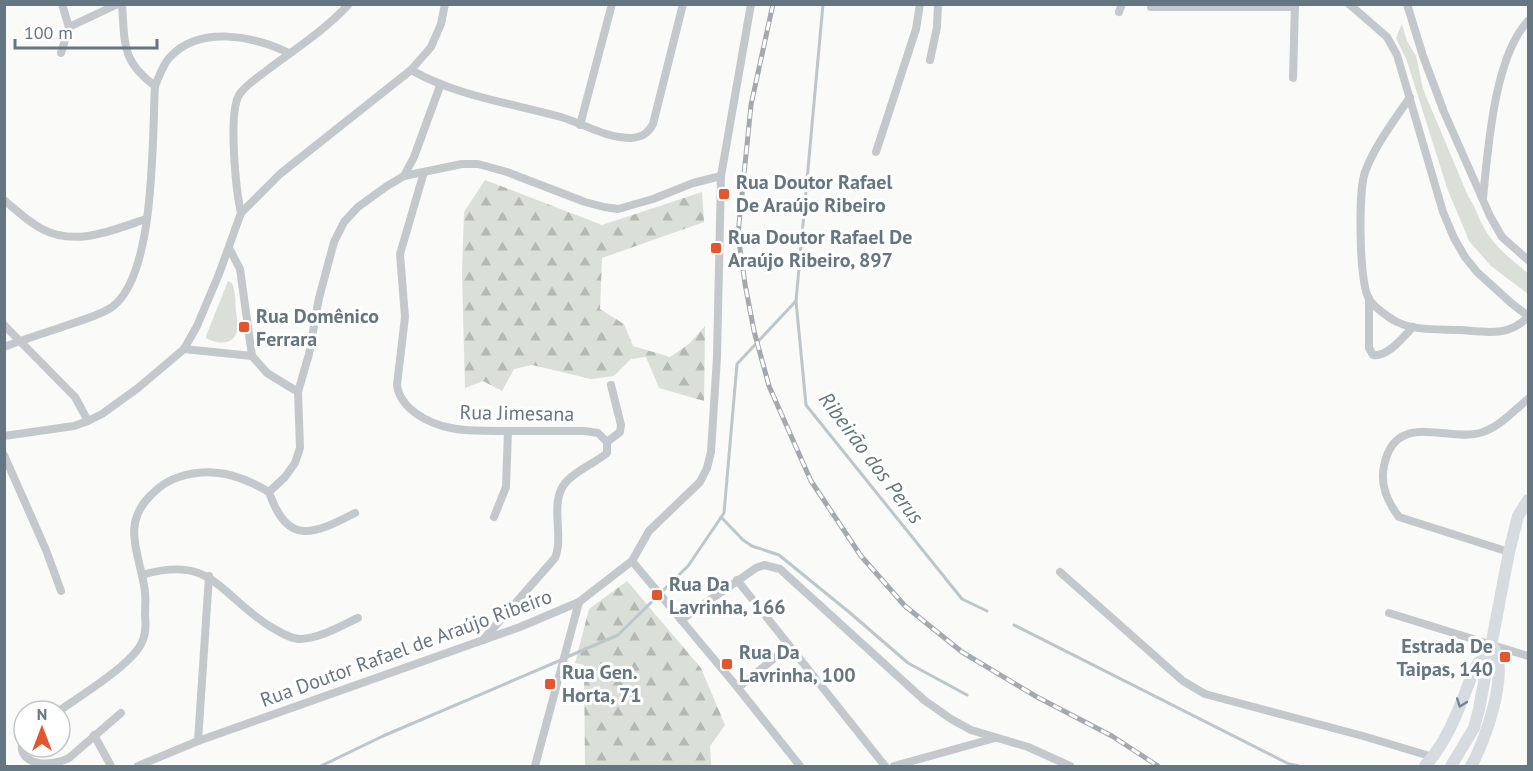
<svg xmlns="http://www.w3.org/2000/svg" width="1533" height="771" viewBox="0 0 1533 771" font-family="'PT Sans',sans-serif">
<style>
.green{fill:#dadfd7}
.forest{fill:url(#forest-firs)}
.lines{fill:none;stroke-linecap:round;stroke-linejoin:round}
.stream{stroke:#bbc7cb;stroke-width:3}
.minor{stroke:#c3c8cc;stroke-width:8}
.secondary{stroke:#d6dbdf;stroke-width:12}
.rail-casing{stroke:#a2aab0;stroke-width:5}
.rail{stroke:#fff;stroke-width:3;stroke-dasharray:9;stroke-linecap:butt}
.oneway{stroke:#768591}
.poi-dot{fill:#e4572e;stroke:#fff;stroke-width:2}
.labels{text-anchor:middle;stroke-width:6;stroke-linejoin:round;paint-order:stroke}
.poi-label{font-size:20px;font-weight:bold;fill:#657683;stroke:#fff;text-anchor:start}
.street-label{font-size:20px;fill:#657683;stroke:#fff}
.water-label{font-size:21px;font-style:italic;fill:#60757c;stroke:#fff}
</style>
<defs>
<pattern id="forest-firs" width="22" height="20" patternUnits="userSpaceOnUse" patternTransform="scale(1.5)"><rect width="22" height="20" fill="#dadfd7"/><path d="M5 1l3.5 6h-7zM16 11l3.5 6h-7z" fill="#b4b9b4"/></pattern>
</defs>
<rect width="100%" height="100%" fill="#fafaf8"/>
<g class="green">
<path d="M 1402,24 L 1407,41 L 1416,56 L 1423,89 L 1468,196 C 1475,206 1477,215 1483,226 C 1493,245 1511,260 1528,273 L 1528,294 L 1491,266 L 1469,241 L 1447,188 L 1407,61 L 1396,38 Z"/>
<path d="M 228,281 L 232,283 C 236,292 235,302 236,312 C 237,318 238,325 237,331 C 234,346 216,344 206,338 L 206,336 Z"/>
</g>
<g class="forest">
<polygon points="485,180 602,225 702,192 704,222 602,258 600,309 624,324 633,346 670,357 689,344 705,326 704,401 659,388 646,357 631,359 614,376 591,379 532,365 514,369 502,391 483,381 465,388 462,273 464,212"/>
<polygon points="627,581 701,668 725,725 710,746 711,766 585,766 584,665 575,663 589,609"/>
</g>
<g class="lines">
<g class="stream">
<polyline points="823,4 796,301 806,405 962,599 987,611"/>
<polyline points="721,517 743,540 752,546 779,555 849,612 908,663 967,695"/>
<polyline points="1014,625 1289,764 1299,766"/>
<polyline points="567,657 618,635 688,566 724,513 737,364 796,301"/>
<polyline points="321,766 383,736 561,660"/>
</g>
<g class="minor">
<polyline points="62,4 69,27"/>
<polyline points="1349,4 1387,37 1397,55 1443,212 1454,238 1465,257 1477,272 1510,302 1528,316"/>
<polyline points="1407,4 1423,56 1444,112 1490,216 1502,237 1528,260"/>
<polyline points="1151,7 1295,7"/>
<polyline points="1119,12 1122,4"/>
<polyline points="69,27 118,4"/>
<polyline points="61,53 69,27"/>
<polyline points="930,60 937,27 938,4"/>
<path d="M 411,70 C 457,96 510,103 561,117 C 584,124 606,138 631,138 C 643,137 648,133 653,124 L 683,4"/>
<polyline points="1293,78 1295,4"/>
<path d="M 155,86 C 159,77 163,64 170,57 C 200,25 254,36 289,53"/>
<path d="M 1410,97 C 1394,121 1375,145 1365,172 C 1358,192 1359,281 1369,299 C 1374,307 1389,318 1397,322 C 1416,331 1440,329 1460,330 C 1487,332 1508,337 1528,317"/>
<polyline points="580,125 612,4"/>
<polyline points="876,152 916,29 920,4"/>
<path d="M 424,172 L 400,254 L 405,317 L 397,385 C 400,409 429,424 451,428 C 467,432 485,430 501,431 C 529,431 557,431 584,431 L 598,433 L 607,442"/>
<polyline points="404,176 414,157 440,86"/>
<path d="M 1483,198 C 1488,149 1494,57 1528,21"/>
<path d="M 4,200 C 16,210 28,222 42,229 C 76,247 113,230 146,219"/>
<path d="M 241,213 C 236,191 228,114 239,95 C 246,84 260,76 270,68 C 297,48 326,29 349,4"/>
<polyline points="229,248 240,269 252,356 267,373 298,392"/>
<path d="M 1369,298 L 1369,348 L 1373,355 C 1388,357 1403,337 1413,327"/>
<polyline points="4,325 75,397 88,421"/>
<path d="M 4,347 C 27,338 51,331 74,323 C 87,318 101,315 112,307 C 156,275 152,138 155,86 C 121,61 125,43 122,4"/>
<polyline points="184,349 252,356"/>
<polyline points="4,436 74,426 88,421 102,414 138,388 184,349 197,326 219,274 241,213 280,174 411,70 431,47 441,24 445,4"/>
<polyline points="607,442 620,432 621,425 611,385"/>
<polyline points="4,455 46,550 61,591"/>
<polyline points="269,492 285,477 295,463 300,448 298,392 309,354 319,298 334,242 344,222 358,207 387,186 404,176 462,164 478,164 507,172 585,202 604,207 618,209 653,199 693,183 721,176"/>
<polyline points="494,517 506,487 508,431"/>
<path d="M 1509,552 L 1399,517 C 1387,501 1380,485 1384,466 C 1395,410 1447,442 1480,433 C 1500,427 1513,411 1528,399"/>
<polyline points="632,561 738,688 800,766"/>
<polyline points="1060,572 1183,681 1205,694 1363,736 1433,757"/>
<path d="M 142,575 C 213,554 219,595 271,627 C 280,632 290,639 301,639 C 321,638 340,626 358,618"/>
<polyline points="737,580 885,766"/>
<polyline points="1389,613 1528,656"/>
<polyline points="681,620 756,568 764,565 780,569 924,700 951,719 971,730 1028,747 1070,766"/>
<path d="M 483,640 L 555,558 C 565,534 547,500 568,480 C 579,469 595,463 607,453 L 607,442"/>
<polyline points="738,688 789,646"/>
<path d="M 59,711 C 80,696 133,664 142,642 C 146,634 146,624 145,615 C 145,607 146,599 145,592 C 141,556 119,525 152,494 C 160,486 169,480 179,477 C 212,466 240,475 269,492 C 288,547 314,534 355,513"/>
<polyline points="94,735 111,766"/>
<path d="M 24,736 C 12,766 50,768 69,758 L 121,713"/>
<polyline points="198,741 209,576"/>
<polyline points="138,766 198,741 520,627 579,602 632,561 649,531 700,482 707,468 711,452 717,357 721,176 751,4"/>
<polyline points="535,766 579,602"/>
<polyline points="894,766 995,738"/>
</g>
<g class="secondary">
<path d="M 1425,766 C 1450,738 1460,705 1474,670 L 1479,662 L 1490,654"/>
<polyline points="1451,766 1474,728 1479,709 1509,552 1518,516 1528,500"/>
<path d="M 1471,766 C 1485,742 1511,669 1492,645"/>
</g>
<defs>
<polyline id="rail" points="773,4 751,105 738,234 745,284 754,331 769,386 811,481 861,556 905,606 962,652 1037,697 1112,736 1158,766"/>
</defs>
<use href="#rail" class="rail-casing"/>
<use href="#rail" class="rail"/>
</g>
<defs><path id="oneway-chevron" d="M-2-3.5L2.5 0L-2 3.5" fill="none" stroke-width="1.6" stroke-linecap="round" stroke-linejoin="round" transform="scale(1.5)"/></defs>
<use class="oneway" href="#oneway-chevron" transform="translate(1461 703) rotate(110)"/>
<g class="poi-dot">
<rect x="718" y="188" width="12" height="12" rx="3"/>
<rect x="710" y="242" width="12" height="12" rx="3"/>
<rect x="238" y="321" width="12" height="12" rx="3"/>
<rect x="651" y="589" width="12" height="12" rx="3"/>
<rect x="1499" y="651" width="12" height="12" rx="3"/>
<rect x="721" y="658" width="12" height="12" rx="3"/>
<rect x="544" y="678" width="12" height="12" rx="3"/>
</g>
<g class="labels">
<g class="poi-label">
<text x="736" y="189">Rua Doutor Rafael<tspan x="736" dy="23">De Araújo Ribeiro</tspan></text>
<text x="728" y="244">Rua Doutor Rafael De<tspan x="728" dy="23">Araújo Ribeiro, 897</tspan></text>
<text x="256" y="323">Rua Domênico<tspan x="256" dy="23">Ferrara</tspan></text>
<text x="669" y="591">Rua Da<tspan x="669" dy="23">Lavrinha, 166</tspan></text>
<text x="1493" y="653" text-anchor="end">Estrada De<tspan x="1493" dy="23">Taipas, 140</tspan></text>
<text x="739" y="659">Rua Da<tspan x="739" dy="23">Lavrinha, 100</tspan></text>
<text x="562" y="679">Rua Gen.<tspan x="562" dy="23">Horta, 71</tspan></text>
</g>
<g class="street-label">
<text transform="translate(517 413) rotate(1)" y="7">Rua Jimesana</text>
<text transform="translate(406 648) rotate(-20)" y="7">Rua Doutor Rafael de Araújo Ribeiro</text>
</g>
<g class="water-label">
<text transform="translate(871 458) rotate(53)" y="7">Ribeirão dos Perus</text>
</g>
</g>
<rect width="1533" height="771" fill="none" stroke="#657683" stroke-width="12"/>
<g transform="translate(42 729)"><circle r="28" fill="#ffffff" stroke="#c1c8cd" stroke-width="1.5"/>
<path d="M0-4.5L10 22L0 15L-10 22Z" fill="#e4572e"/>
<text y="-9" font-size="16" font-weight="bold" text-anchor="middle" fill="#657683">N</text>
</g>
<path d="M15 39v9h142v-9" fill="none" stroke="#657683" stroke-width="3"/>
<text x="24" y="39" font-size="18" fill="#657683" stroke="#ffffff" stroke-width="4.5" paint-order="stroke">100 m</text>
</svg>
